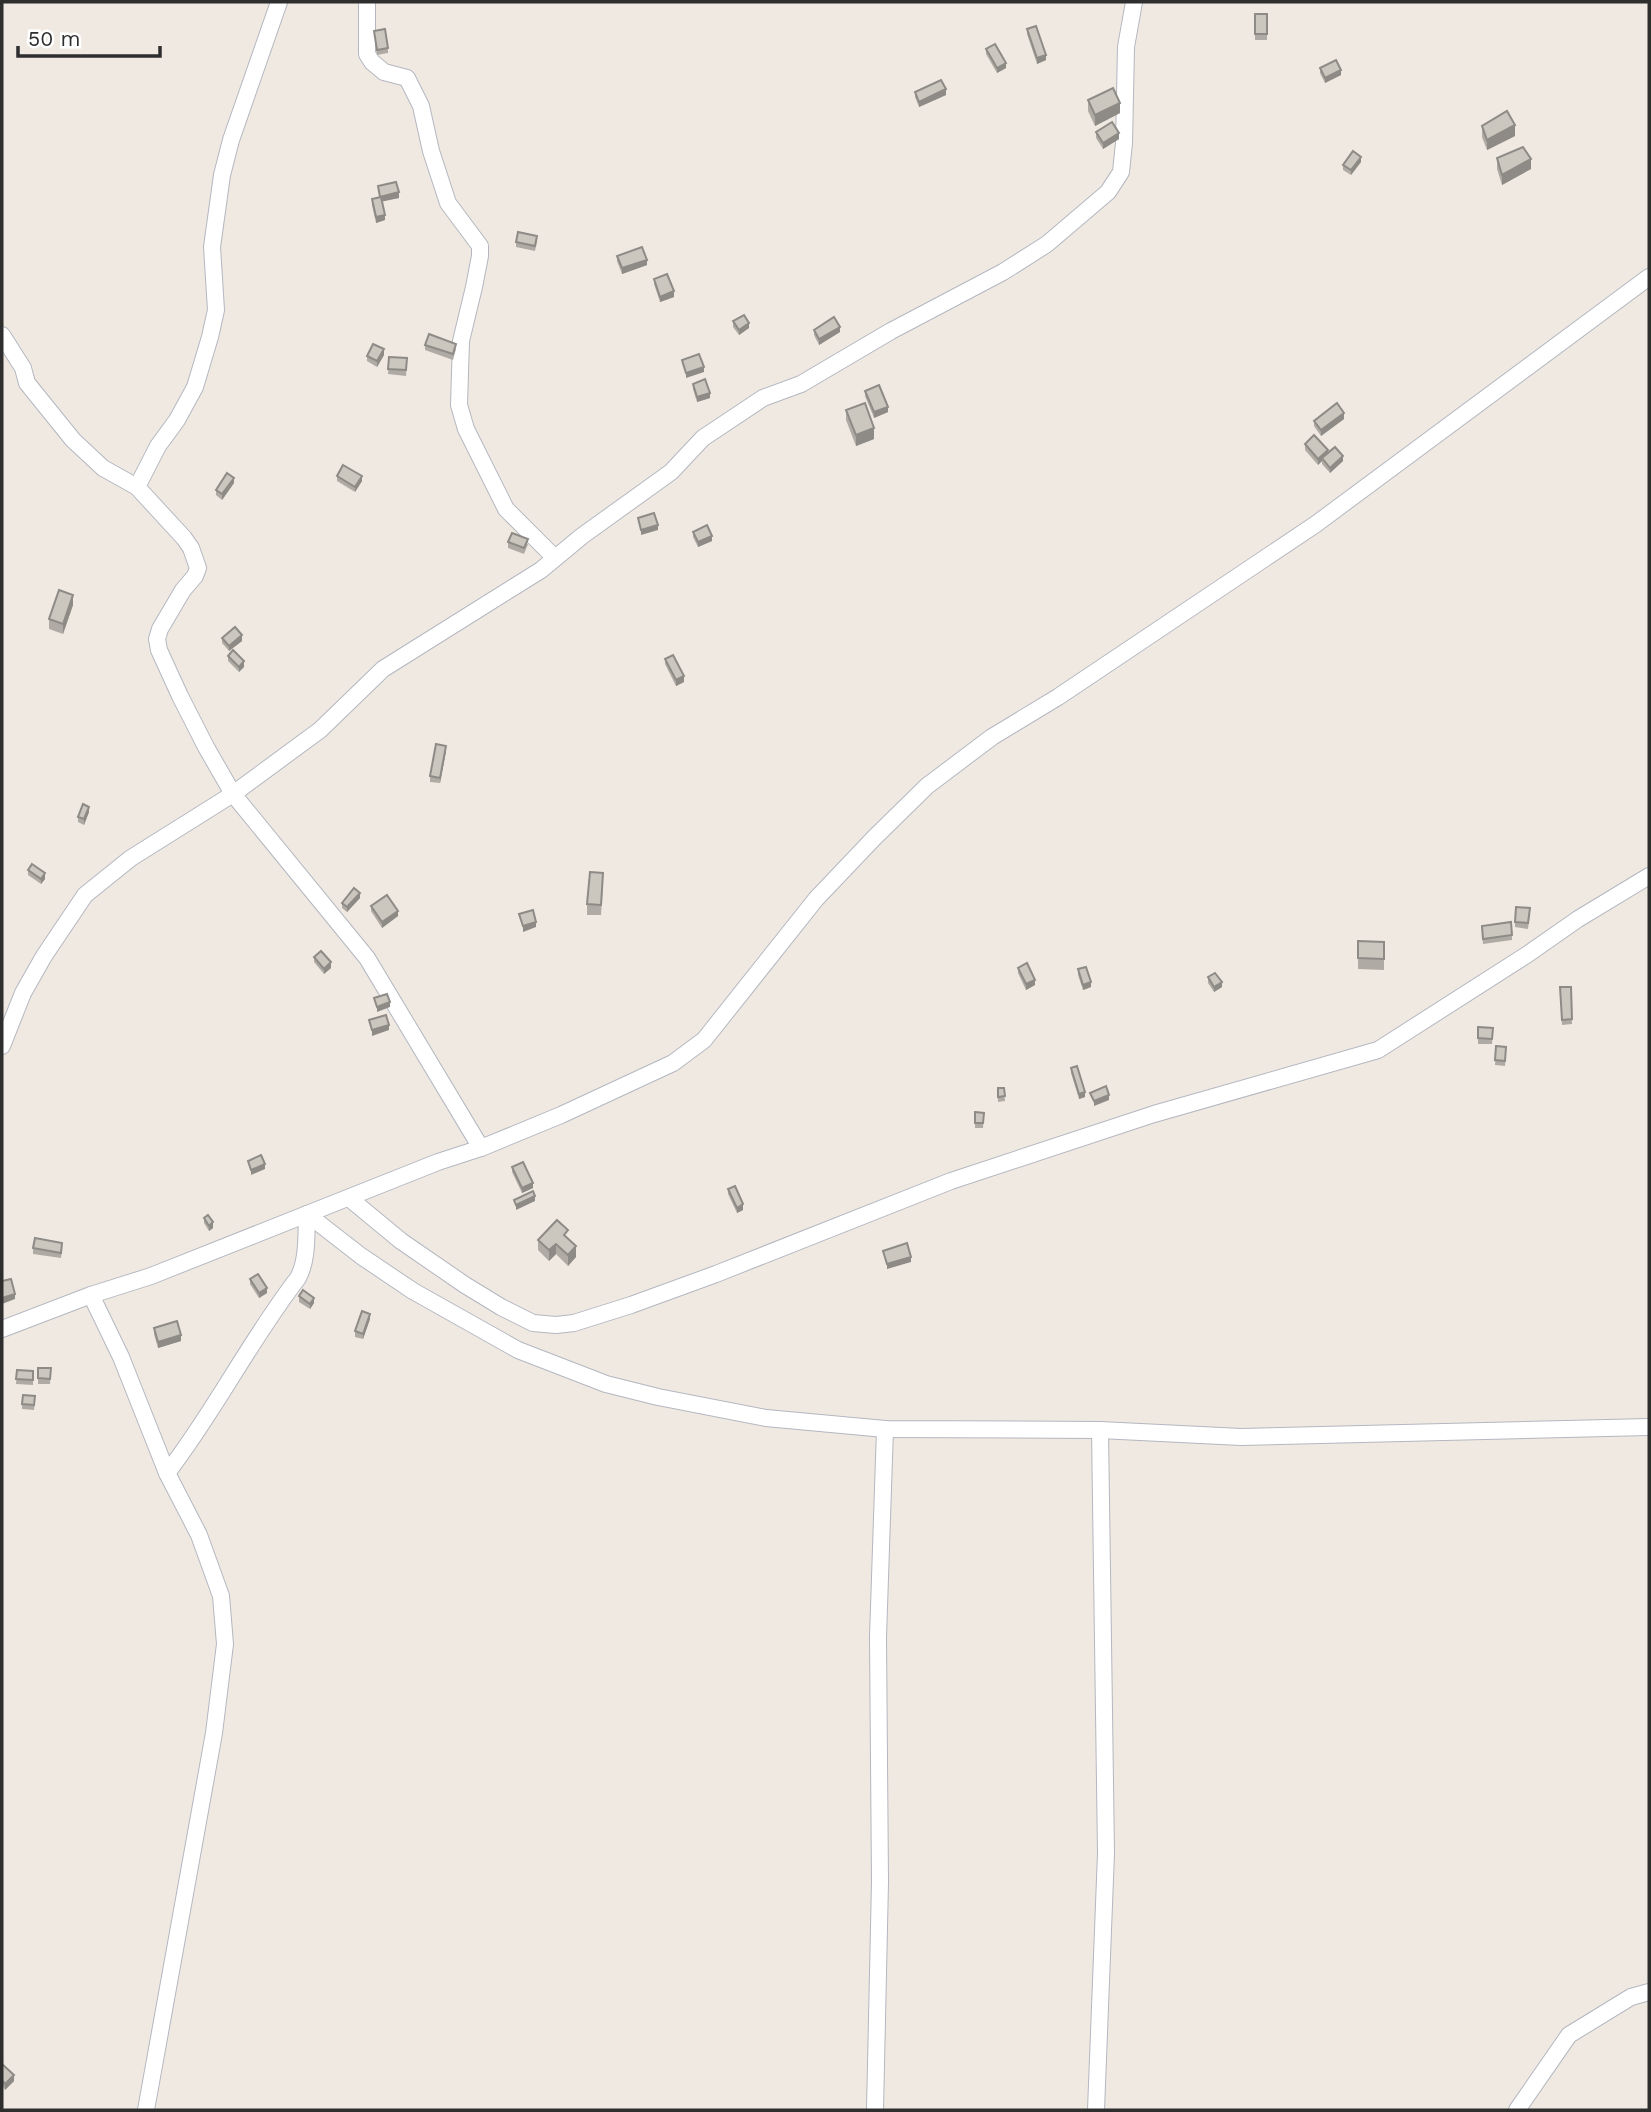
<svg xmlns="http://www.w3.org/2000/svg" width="1651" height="2112" viewBox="0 0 1651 2112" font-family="'Work Sans',sans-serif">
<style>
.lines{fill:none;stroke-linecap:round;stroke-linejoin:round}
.minor-casing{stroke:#b4b7c1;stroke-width:18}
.minor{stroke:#fff;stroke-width:16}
.wall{fill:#afaba4}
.shaded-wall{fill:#8e8b86}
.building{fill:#cbc7bf;stroke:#8e8b86;stroke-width:2}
</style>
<rect width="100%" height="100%" fill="#efe9e1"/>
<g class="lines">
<defs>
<g id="minor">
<polyline points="367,2 367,54 372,62 384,72 407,78 421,106 431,151 448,203 480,246 480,256 474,287 461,341 459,405 466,429 506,509 555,558"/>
<polyline points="2,335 23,368 27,383 73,440 103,468 137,487 184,538 191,548 198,568 195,576 183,590 160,629 157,639 159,650 180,696 206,747 233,794 367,958 481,1148"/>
<polyline points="137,487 158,446 177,420 195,387 210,337 216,310 212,247 222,175 231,140 279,2"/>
<polyline points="2,1046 23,993 44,956 85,895 131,858 233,794 320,730 383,669 541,570 582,536 671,472 703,438 763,398 801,384 891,331 1003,272 1047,244 1108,192 1121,172 1124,143 1126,47 1134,2"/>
<polyline points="349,1198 401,1241 465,1285 501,1307 533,1323 556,1325 574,1323 631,1305 716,1274 951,1181 1154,1114 1378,1050 1528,954 1578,919 1649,876"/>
<polyline points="307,1214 361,1256 413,1291 518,1350 606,1384 658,1397 766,1418 885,1429 1100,1430 1241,1437 1649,1427"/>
<polyline points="91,1295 121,1357 167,1473 199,1535 221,1596 225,1644 214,1733 146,2110"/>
<polyline points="2,1329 91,1295 151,1276 438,1162 481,1148 561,1115 673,1063 704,1040 816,899 874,838 927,786 992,737 1058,697 1316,524 1649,277"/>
<path d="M 167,1473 C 215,1411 250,1340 298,1278 C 308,1259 306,1236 307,1214"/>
<polyline points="875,2110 880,1882 878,1637 885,1429"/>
<polyline points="1096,2110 1106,1853 1100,1430"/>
<polyline points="1517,2110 1569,2035 1631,1997 1649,1992"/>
</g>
</defs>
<use href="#minor" class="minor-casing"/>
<use href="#minor" class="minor"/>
</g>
<g class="wall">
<rect x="1255" y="14" width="12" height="26"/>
<polygon points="1027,29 1046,60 1037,64 1027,34"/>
<polygon points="374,31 388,48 388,53 377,55"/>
<polygon points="986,49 1006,68 997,73 986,54"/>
<polygon points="1320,68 1341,75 1325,83 1320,73"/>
<polygon points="915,92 946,95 919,107 915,97"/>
<polygon points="1088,100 1120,113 1095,126 1088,111"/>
<polygon points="1482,126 1515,136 1487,150 1482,137"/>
<polygon points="1096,132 1119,139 1103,149 1096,138"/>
<polygon points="1497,158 1531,169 1502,185 1497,169"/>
<polygon points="1361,162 1351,175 1343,170 1343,165"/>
<polygon points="378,186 399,198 382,201 385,220 376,223 372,205 372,199 380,197"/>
<polygon points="537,241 535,251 516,247 516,242"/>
<polygon points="617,256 647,265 622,274 617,261"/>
<polygon points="654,279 674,297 660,302 654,284"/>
<polygon points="733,321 749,328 739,335 733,327"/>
<polygon points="814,330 840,332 819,345 814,335"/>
<polygon points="425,345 456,349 453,360 425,350"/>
<polygon points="384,355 377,367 367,361 367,356"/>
<polygon points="389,357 407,358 406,376 388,374"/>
<polygon points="693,384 710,398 697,402 693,389"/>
<polygon points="865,391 888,412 874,418 865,396"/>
<polygon points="846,410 874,439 856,446 846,420"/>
<polygon points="1344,419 1321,436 1314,426 1314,421"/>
<polygon points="1305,444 1328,453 1343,461 1330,473 1322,464 1322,461 1318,465 1305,450"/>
<polygon points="337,476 362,481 355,492 337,481"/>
<polygon points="234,483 222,500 216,495 216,490"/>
<polygon points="693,532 712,541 698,547 693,537"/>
<polygon points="508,542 528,544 524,554 508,548"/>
<polygon points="73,605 63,634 49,629 49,619"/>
<polygon points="222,638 242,641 229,651 222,643"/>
<polygon points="228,656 244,667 239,672 228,661"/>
<polygon points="665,659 684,682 676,686 665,664"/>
<polygon points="446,751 440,783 430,782 430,776"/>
<polygon points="89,812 84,825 78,822 78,817"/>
<polygon points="28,870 45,879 41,884 28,875"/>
<polygon points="603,884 601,915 587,915 587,904"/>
<polygon points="360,898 347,912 342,908 342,903"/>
<polygon points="371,906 398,916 382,928 371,911"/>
<polygon points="1530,914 1528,929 1515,927 1515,922"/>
<polygon points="1482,926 1512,935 1512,940 1483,944"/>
<polygon points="1358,941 1384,942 1384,970 1358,969"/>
<polygon points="314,957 331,968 324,974 314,962"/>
<polygon points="1018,968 1035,985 1026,990 1018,973"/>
<polygon points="1078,969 1091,987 1083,990 1078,975"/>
<polygon points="1208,977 1222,987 1214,992 1208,983"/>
<polygon points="1560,987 1571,987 1572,1024 1562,1025"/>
<polygon points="1478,1027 1493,1028 1492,1044 1478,1044"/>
<polygon points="1496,1046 1506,1047 1505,1066 1495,1065"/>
<polygon points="1071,1068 1085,1097 1079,1099 1071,1073"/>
<polygon points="998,1088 1004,1088 1005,1101 998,1102"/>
<polygon points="975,1112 984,1113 983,1128 975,1128"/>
<polygon points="512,1167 533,1188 522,1193 512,1172"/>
<polygon points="728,1189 743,1210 737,1213 728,1194"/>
<polygon points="204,1218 213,1228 209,1231 204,1223"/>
<polygon points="568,1239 576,1257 568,1266 556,1254 549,1261 538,1250 538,1240"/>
<polygon points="33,1248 62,1248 61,1258 33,1254"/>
<polygon points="250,1279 267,1293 259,1298 250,1284"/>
<polygon points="299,1296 314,1303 310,1309 299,1302"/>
<polygon points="370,1319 363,1339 355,1337 355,1331"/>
<polygon points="154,1328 181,1341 158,1348 154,1334"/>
<polygon points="38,1368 51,1368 50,1384 38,1384"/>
<polygon points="17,1370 33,1371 33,1385 16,1384"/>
<polygon points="35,1402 34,1410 22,1409 22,1404"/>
<polygon points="2,2064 14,2081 5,2090 2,2085"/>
</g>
<g class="shaded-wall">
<polygon points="1046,55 1046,60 1037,64 1037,58"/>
<polygon points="1006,63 1006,68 997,73 997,68"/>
<polygon points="1341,70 1341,75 1325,83 1325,78"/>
<polygon points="946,89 946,95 919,107 919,102"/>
<polygon points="1120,103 1120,113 1095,126 1095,115"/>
<polygon points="1515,125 1515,136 1487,150 1487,140"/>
<polygon points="1119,133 1119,139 1103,149 1103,143"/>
<polygon points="1361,157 1361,162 1351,175 1351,170"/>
<polygon points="1531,159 1531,169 1502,185 1502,175"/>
<polygon points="399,192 399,198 380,202 380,197"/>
<polygon points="385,215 385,220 376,223 376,217"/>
<polygon points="647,260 647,265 622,274 622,268"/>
<polygon points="674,291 674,297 660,302 660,297"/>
<polygon points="749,323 749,328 739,335 739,330"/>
<polygon points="840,327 840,332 819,345 819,339"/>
<polygon points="384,349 384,355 377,367 377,361"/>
<polygon points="704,367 704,372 686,378 686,373"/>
<polygon points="710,393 710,398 697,402 697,397"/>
<polygon points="888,407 888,412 874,418 874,412"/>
<polygon points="1344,413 1344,419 1321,436 1321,430"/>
<polygon points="874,428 874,439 856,446 856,435"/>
<polygon points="1328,450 1328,455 1322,458 1322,461 1318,465 1318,459"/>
<polygon points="1343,456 1343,461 1330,473 1330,468"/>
<polygon points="362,476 362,481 355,492 355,487"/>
<polygon points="234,478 234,483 222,500 222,494"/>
<polygon points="658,525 658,530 641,535 641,530"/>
<polygon points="712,536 712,541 698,547 698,542"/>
<polygon points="73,595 73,605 63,634 63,624"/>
<polygon points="242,635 242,641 229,651 229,646"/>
<polygon points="244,661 244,667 239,672 239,667"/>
<polygon points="684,676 684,682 676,686 676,680"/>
<polygon points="446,746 446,751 440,783 440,778"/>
<polygon points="89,807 89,812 84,825 84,819"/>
<polygon points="45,873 45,879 41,884 41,879"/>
<polygon points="360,893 360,898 347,912 347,907"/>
<polygon points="398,911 398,916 382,928 382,922"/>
<polygon points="536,922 536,927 523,932 523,926"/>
<polygon points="331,962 331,968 324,974 324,969"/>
<polygon points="1035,980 1035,985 1026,990 1026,984"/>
<polygon points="1091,982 1091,987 1083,990 1083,985"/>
<polygon points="1222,982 1222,987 1214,992 1214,987"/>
<polygon points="390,1002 390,1007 377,1012 377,1007"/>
<polygon points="389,1025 389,1030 372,1036 372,1030"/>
<polygon points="1085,1092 1085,1097 1079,1099 1079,1094"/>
<polygon points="1109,1095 1109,1100 1094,1106 1094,1101"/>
<polygon points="265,1164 265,1169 251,1175 251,1170"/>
<polygon points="533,1183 533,1188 522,1193 522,1188"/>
<polygon points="535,1196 535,1201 516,1210 516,1205"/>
<polygon points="743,1204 743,1210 737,1213 737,1208"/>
<polygon points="213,1222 213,1228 209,1231 209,1226"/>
<polygon points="556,1244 556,1254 549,1261 549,1250"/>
<polygon points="576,1246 576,1257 568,1266 568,1255"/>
<polygon points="911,1257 911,1262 887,1269 887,1264"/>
<polygon points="267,1288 267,1293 259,1298 259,1293"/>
<polygon points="15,1294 15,1299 2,1304 2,1298"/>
<polygon points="314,1298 314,1303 310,1309 310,1304"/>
<polygon points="370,1314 370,1319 363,1339 363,1334"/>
<polygon points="181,1335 181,1341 158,1348 158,1342"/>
<polygon points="14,2075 14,2081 5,2090 5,2084"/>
</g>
<g class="building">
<rect x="1255" y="14" width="12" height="20"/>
<polygon points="1036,26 1046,55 1037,58 1027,29"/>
<polygon points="385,29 388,48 377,50 374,31"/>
<polygon points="995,44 1006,63 997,68 986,49"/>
<polygon points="1336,60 1341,70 1325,78 1320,68"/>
<polygon points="941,80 946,89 919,102 915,92"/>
<polygon points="1113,88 1120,103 1095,115 1088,100"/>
<polygon points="1507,111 1515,125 1487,140 1482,126"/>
<polygon points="1112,122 1119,133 1103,143 1096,132"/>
<polygon points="1523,147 1531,159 1502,175 1497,158"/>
<polygon points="1353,151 1361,157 1351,170 1343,165"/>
<polygon points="396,182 399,192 380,197 378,186"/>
<polygon points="381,197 385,215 376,217 372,199"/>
<polygon points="518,232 537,236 535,246 516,242"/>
<polygon points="642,247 647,260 622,268 617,256"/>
<polygon points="667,274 674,291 660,297 654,279"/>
<polygon points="744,315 749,323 739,330 733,321"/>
<polygon points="834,317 840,327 819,339 814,330"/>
<polygon points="429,334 456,344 453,354 425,345"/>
<polygon points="373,344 384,349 377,361 367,356"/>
<polygon points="699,354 704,367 686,373 682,360"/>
<polygon points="389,357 407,358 406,370 388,369"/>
<polygon points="705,379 710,393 697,397 693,384"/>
<polygon points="879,385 888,407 874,412 865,391"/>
<polygon points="865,403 874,428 856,435 846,410"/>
<polygon points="1337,403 1344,413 1321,430 1314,421"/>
<polygon points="1314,435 1328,450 1318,459 1305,444"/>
<polygon points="1335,447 1343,456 1330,468 1322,458"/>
<polygon points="343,465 362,476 355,487 337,476"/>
<polygon points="227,473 234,478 222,494 216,490"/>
<polygon points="654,513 658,525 641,530 638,518"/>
<polygon points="707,525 712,536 698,542 693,532"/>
<polygon points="512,533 528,539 524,548 508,542"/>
<polygon points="59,590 73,595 63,624 49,619"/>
<polygon points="235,627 242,635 229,646 222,638"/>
<polygon points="233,650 244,661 239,667 228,656"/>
<polygon points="673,655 684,676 676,680 665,659"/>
<polygon points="436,744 446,746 440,778 430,776"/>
<polygon points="83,804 89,807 84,819 78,817"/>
<polygon points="32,864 45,873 41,879 28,870"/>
<polygon points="590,872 603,873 601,905 587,904"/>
<polygon points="354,888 360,893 347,907 342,903"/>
<polygon points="387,895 398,911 382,922 371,906"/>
<polygon points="1516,907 1530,908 1528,923 1515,922"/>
<polygon points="533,910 536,922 523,926 519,914"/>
<polygon points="1511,922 1512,935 1483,939 1482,926"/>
<polygon points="1358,941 1384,942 1384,959 1358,958"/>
<polygon points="321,951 331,962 324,969 314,957"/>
<polygon points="1027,963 1035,980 1026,984 1018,968"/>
<polygon points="1086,967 1091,982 1083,985 1078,969"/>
<polygon points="1215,973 1222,982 1214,987 1208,977"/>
<polygon points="1560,987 1571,987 1572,1019 1562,1020"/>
<polygon points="387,994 390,1002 377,1007 374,998"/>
<polygon points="386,1015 389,1025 372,1030 369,1020"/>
<polygon points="1478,1027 1493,1028 1492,1039 1478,1038"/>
<polygon points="1496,1046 1506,1047 1505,1061 1495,1060"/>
<polygon points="1077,1066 1085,1092 1079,1094 1071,1068"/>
<polygon points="1106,1086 1109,1095 1094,1101 1090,1093"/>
<polygon points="998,1088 1004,1088 1005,1096 998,1097"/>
<polygon points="975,1112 984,1113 983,1123 975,1123"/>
<polygon points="261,1155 265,1164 251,1170 248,1161"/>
<polygon points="523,1162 533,1183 522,1188 512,1167"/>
<polygon points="735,1186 743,1204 737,1208 728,1189"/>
<polygon points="533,1191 535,1196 516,1205 514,1200"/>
<polygon points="208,1215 213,1222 209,1226 204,1218"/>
<polygon points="557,1220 568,1230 564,1235 576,1246 568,1255 556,1244 549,1250 538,1240"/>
<polygon points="35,1238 62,1243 61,1253 33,1248"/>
<polygon points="907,1243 911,1257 887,1264 883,1251"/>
<polygon points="258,1274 267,1288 259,1293 250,1279"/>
<polygon points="11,1279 15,1294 2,1298 2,1281"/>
<polygon points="303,1290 314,1298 310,1304 299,1296"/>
<polygon points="362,1311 370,1314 363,1334 355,1331"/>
<polygon points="177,1321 181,1335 158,1342 154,1328"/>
<polygon points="38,1368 51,1368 50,1379 38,1378"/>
<polygon points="17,1370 33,1371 33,1380 16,1379"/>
<polygon points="23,1395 35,1396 34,1405 22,1404"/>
<polygon points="2,2064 14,2075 5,2084 2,2080"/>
</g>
<rect width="1651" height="2112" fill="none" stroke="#2e2e2e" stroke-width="7"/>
<path d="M18 46v10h142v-10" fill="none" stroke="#2e2e2e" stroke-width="3.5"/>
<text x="28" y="46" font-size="21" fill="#2e2e2e" stroke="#ffffff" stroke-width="5" paint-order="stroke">50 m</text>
</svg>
